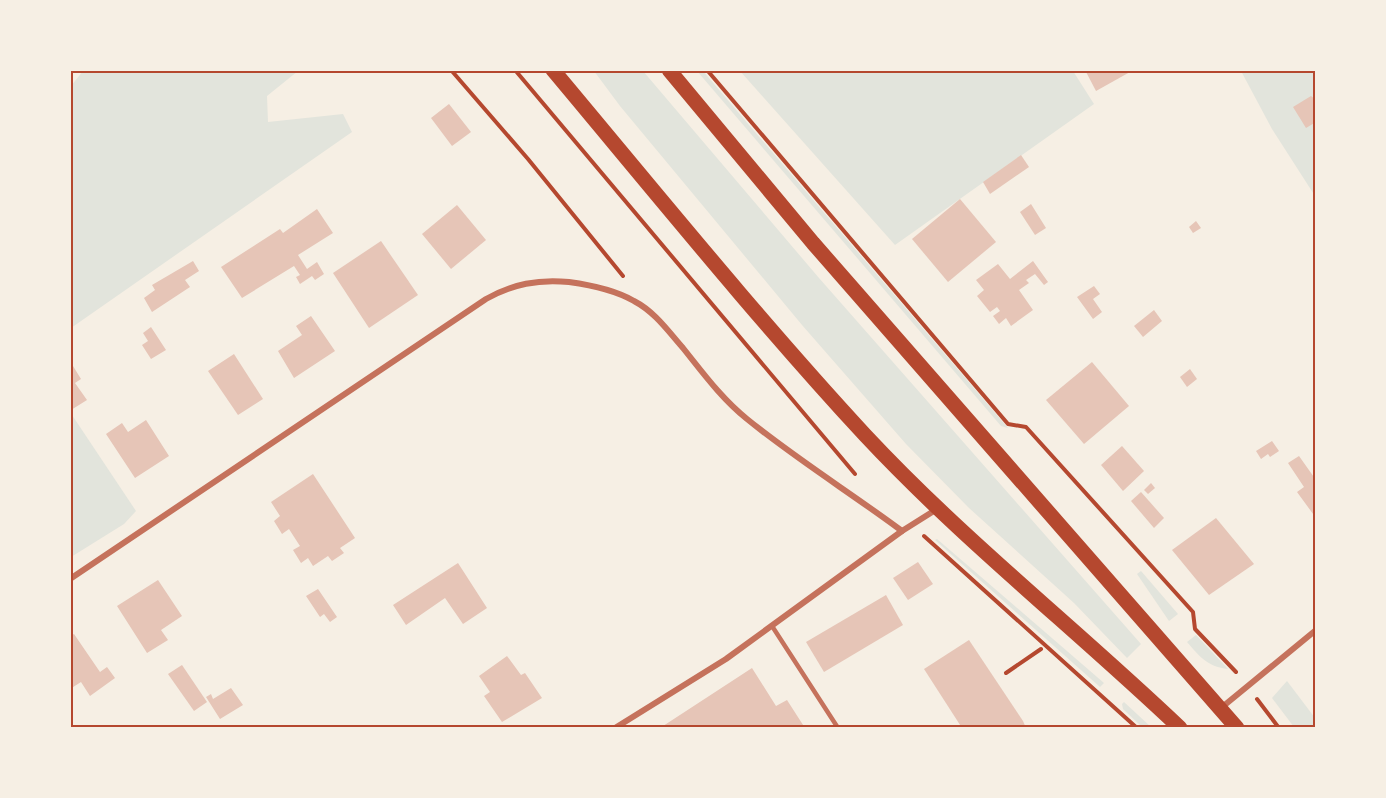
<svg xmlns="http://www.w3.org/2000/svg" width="1386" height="798" viewBox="0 0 1386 798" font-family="'PT Sans Narrow',sans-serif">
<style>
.green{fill:#e2e4dc}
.building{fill:#e6c5b7}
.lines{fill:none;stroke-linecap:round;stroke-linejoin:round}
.path{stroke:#b5482f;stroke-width:4}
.service{stroke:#c5725c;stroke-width:4.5}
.minor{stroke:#c5725c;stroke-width:6}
.primary{stroke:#b5482f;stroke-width:15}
.neatline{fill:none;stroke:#b5482f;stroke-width:2}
</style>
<rect width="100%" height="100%" fill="#f6efe4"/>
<g class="green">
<polygon points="83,71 298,71 267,96 268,122 343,114 352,132 71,328 71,86"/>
<polygon points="594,71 643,71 819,278 1141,644 1127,658 1074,603 969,508 906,444 802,325 620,106"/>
<polygon points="697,71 703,71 1008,428 1001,426"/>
<polygon points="740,71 1073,71 1094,104 895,245"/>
<polygon points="1241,71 1315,71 1315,196 1272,129"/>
<polygon points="70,412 136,511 124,524 71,557"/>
<polygon points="937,539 1104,683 1100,687 935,540"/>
<polygon points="1141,571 1178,614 1169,621 1137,574"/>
<path d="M 1196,635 L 1228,669 C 1208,667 1199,656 1187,642 Z"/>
<polygon points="1287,681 1315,718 1315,727 1294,727 1272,698"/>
<polygon points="1124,702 1151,727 1142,727 1123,709 1122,704"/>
</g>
<g class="building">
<polygon points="1085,70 1128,70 1130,72 1096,91"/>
<polygon points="1311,96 1316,100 1316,122 1306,128 1293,107"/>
<polygon points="449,104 471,132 452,146 431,118"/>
<polygon points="1021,155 1029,167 990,194 983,182"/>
<polygon points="960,199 996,242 948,282 912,239"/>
<polygon points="1031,204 1046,228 1035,235 1020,212"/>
<polygon points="457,205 486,240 451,269 422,234"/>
<polygon points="317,209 333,233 298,255 307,269 317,262 324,274 315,280 312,276 300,284 296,277 300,275 294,266 242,298 221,267 280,229 283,233"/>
<polygon points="1196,221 1201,228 1193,233 1189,227"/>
<polygon points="381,241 418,295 369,328 333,273"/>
<polygon points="193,261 199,271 185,280 190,287 152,312 144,298 155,290 152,285"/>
<polygon points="1033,261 1048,282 1044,285 1035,274 1026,280 1029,283 1019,290 1033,310 1011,326 1006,318 999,324 993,316 1000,311 997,307 990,312 977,296 984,290 976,280 998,264 1010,279"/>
<polygon points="1094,286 1100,294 1093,299 1102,312 1093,319 1077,297"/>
<polygon points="1154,310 1162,321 1143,337 1134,326"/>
<polygon points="311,316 335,351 294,378 278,351 302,335 296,326"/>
<polygon points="151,327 166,350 151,359 142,345 148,341 143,333"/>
<polygon points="234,354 263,399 238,415 208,371"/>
<polygon points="1092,362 1129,406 1084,444 1046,400"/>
<polygon points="73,366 81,379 75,383 87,400 71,410 70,368"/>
<polygon points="1190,369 1197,379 1187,387 1180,377"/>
<polygon points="146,420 169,456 135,478 106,434 122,423 128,432"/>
<polygon points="1272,441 1279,451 1270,457 1268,454 1261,459 1256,451"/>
<polygon points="1122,446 1144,471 1123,491 1101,465"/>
<polygon points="1299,456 1316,480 1316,518 1297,492 1304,487 1288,463"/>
<polygon points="313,474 355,538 340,548 344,553 332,561 328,556 313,566 308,558 301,563 293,550 300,546 298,543 289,529 282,534 274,521 280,516 271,502"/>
<polygon points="1151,483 1155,488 1148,494 1144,490"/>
<polygon points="1141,492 1164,518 1154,528 1131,501"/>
<polygon points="1216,518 1254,564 1209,595 1172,550"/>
<polygon points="918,562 933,584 908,600 893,578"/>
<polygon points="458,563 487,608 463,624 445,598 406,625 393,605"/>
<polygon points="158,580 182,616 161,630 168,640 147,653 117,606"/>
<polygon points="318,589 337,617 330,622 324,614 320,617 306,596"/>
<polygon points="886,595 903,625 824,672 806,642"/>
<polygon points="74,634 100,672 107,667 115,678 90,696 81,682 70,689 70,636"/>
<polygon points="969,640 1023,721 1026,728 962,728 924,669"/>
<polygon points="507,656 521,675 525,673 542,698 502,722 484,696 490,692 479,676"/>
<polygon points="182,665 207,702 194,711 168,674"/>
<polygon points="752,668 776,706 787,700 805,728 660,728"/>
<polygon points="231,688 243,705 220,719 206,697 211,694 213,699"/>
</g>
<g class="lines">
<g class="path">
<polyline points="451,70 528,159 623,276"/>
<polyline points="515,70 855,474"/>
<polyline points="707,70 1008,424 1026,427 1193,612 1195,629 1236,672"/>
<polyline points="924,536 1137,728"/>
<polyline points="1006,673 1041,649"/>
<polyline points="1257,699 1279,728"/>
</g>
<polyline class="service" points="772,626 838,728"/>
<g class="minor">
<path d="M 70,579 L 486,299 C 513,284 538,279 569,282 C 591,285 615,290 634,301 C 655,312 668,331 683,348 C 703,373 722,399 747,419 C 796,459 851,493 902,531"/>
<polyline points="1221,708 1316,630"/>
<polyline points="615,728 726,659 902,531 937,509"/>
</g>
<g class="primary">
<path d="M 553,70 C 656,193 757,318 865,435 C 963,540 1076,629 1180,728"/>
<polyline points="669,70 813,243 1237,728"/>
</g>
</g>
<rect width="1386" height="798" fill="none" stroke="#f6efe4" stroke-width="144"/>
<rect x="72" y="72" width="1242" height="654" class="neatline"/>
</svg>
